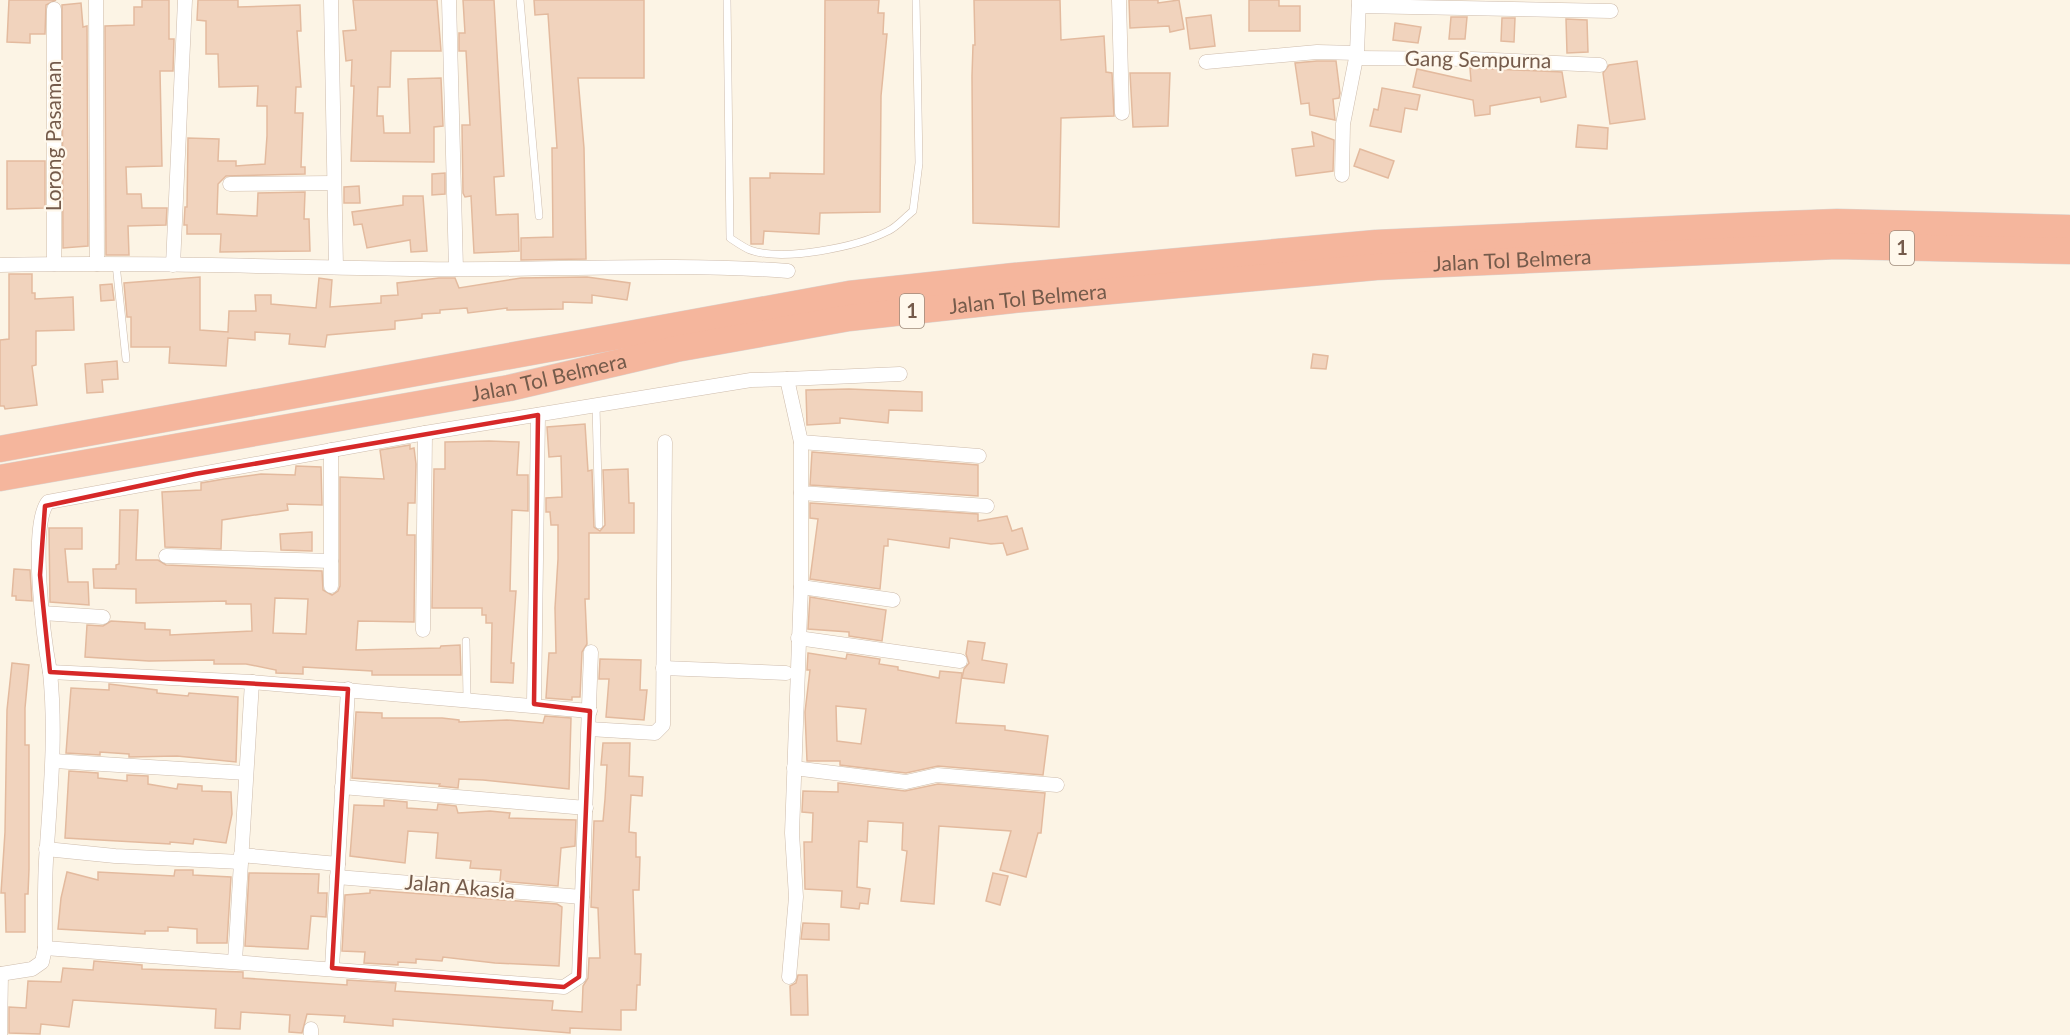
<svg xmlns="http://www.w3.org/2000/svg" width="2070" height="1035" viewBox="0 0 2070 1035" font-family="Lato,sans-serif">
<style>
.building{fill:#f1d3bd;stroke:#e3ba9e;stroke-width:1.5;fill-rule:evenodd}
.lines{fill:none;stroke-linecap:round;stroke-linejoin:round}
.lane-casing{stroke:#cebcac;stroke-width:8}
.street-casing{stroke:#cebcac;stroke-width:15}
.highway-casing{stroke:#dbd4d0;stroke-width:27}
.lane{stroke:#fff;stroke-width:7}
.street{stroke:#fff;stroke-width:14}
.highway{stroke:#f5b69d;stroke-width:26}
.marked{fill:none;stroke:#d62828;stroke-width:4.5;stroke-linejoin:round}
.labels{text-anchor:middle;stroke-width:4.5;stroke-linejoin:round;paint-order:stroke}
.shield{fill:#fff8ec;stroke:#9e8a7b;stroke-width:1.5}
.shield-label{font-size:20px;font-weight:bold;fill:#755b4b}
.street-label{font-size:21px;fill:#755b4b;stroke:#fff8ec}
</style>
<rect width="100%" height="100%" fill="#fcf4e5"/>
<g class="building">
<polygon points="9,0 56,0 46,5 45,34 30,34 30,43 7,42"/>
<polygon points="142,0 169,0 169,39 174,39 173,71 160,71 162,166 126,167 127,194 141,194 142,208 167,208 166,225 128,226 129,255 106,255 105,26 134,25 134,7 142,7"/>
<polygon points="198,0 238,0 238,7 300,5 301,31 297,31 301,87 296,87 295,113 303,113 301,167 305,167 305,174 226,176 218,184 217,214 257,216 258,193 305,192 304,219 309,219 310,251 220,252 221,234 187,234 187,225 184,225 185,207 187,207 188,138 219,139 218,161 236,161 236,166 265,164 267,136 267,106 257,106 258,86 219,87 218,54 206,54 206,21 197,20"/>
<polygon points="353,0 437,0 441,51 391,51 390,87 378,87 377,116 383,116 384,133 410,133 408,79 441,78 443,126 434,127 434,162 351,161 354,86 351,86 352,60 346,61 343,31 356,30"/>
<polygon points="463,0 494,0 504,176 494,177 496,215 518,214 519,251 474,253 471,196 465,197 463,193 462,125 470,125 466,51 459,51 459,33 465,33"/>
<polygon points="534,0 644,0 644,78 578,78 584,148 586,259 521,260 521,238 553,237 552,148 557,148 548,14 535,15"/>
<polygon points="825,0 879,0 878,13 884,13 883,34 887,34 881,96 880,212 820,213 819,234 764,231 763,244 751,244 750,178 770,178 770,173 824,174"/>
<polygon points="974,0 1060,0 1061,40 1104,36 1106,72 1112,73 1114,116 1061,118 1059,227 973,223 972,76 973,45 975,45"/>
<polygon points="1129,0 1158,0 1158,3 1179,0 1184,29 1170,32 1169,26 1130,28"/>
<polygon points="1249,0 1279,0 1279,6 1300,6 1300,31 1249,31"/>
<polygon points="81,3 83,27 87,26 88,246 63,248 62,5"/>
<polygon points="1211,15 1215,46 1190,49 1186,18"/>
<polygon points="1451,17 1467,17 1465,39 1449,39"/>
<polygon points="1502,18 1515,18 1514,42 1501,41"/>
<polygon points="1566,19 1587,20 1588,52 1567,53"/>
<polygon points="1395,23 1421,27 1418,43 1393,40"/>
<polygon points="1317,61 1336,61 1340,93 1339,98 1333,99 1335,120 1310,115 1309,103 1301,104 1295,63"/>
<polygon points="1637,61 1645,119 1610,124 1603,73 1609,65"/>
<polygon points="1470,68 1562,72 1566,97 1541,102 1540,97 1490,106 1490,114 1475,116 1473,100 1413,87 1417,69 1471,81"/>
<polygon points="1130,73 1170,73 1168,126 1133,127"/>
<polygon points="1382,88 1420,95 1417,110 1405,108 1401,132 1370,126 1374,109 1378,110"/>
<polygon points="1578,125 1608,128 1607,149 1576,147"/>
<polygon points="1312,132 1334,140 1333,171 1296,176 1292,149 1314,146"/>
<polygon points="1360,149 1394,161 1388,178 1354,166"/>
<polygon points="7,161 45,161 45,208 7,209"/>
<polygon points="445,173 445,194 432,195 432,174"/>
<polygon points="359,186 360,203 344,203 344,187"/>
<polygon points="403,196 423,196 427,251 411,252 410,240 367,248 362,224 354,225 352,212 403,205"/>
<polygon points="9,274 32,274 32,293 35,293 35,299 73,297 74,330 36,331 36,365 32,366 37,405 5,409 4,406 0,406 0,340 9,339"/>
<polygon points="200,277 200,330 228,332 229,311 256,311 255,295 271,295 271,304 316,308 319,278 332,280 330,307 381,303 381,296 398,295 397,283 439,278 455,278 459,288 521,278 587,277 630,283 627,300 592,295 592,303 563,302 563,309 507,310 507,308 468,313 467,308 440,310 440,313 422,314 422,318 395,321 395,329 327,335 325,347 289,344 290,334 255,332 255,340 228,338 226,366 169,363 170,347 131,347 131,317 127,317 124,283"/>
<polygon points="112,284 114,300 101,301 100,285"/>
<polygon points="1313,354 1328,356 1326,369 1311,368"/>
<polygon points="117,361 118,379 102,380 103,392 87,393 85,364"/>
<polygon points="849,389 922,392 922,411 889,410 888,423 840,418 840,423 807,425 806,390"/>
<polygon points="585,424 588,471 592,470 594,527 600,531 605,525 603,470 628,469 629,503 634,503 634,533 589,533 589,599 585,599 587,644 582,652 580,697 572,697 572,700 546,698 549,653 556,653 555,608 558,559 558,525 551,525 550,512 546,512 546,498 562,497 561,456 549,457 547,427"/>
<polygon points="489,441 519,442 517,475 528,475 528,511 512,510 510,591 516,591 511,663 514,663 513,683 491,682 492,623 486,623 486,615 482,615 482,608 432,608 434,469 445,469 445,442"/>
<path d="M 410,445 L 410,449 L 414,448 L 416,464 L 415,503 L 408,503 L 407,535 L 415,535 L 414,622 L 358,621 L 356,650 L 440,648 L 441,646 L 460,645 L 461,675 L 372,675 L 372,671 L 303,667 L 303,674 L 276,673 L 276,670 L 246,664 L 214,664 L 214,660 L 149,661 L 85,657 L 87,625 L 103,626 L 111,621 L 145,623 L 145,629 L 170,630 L 170,635 L 252,631 L 251,604 L 226,604 L 226,601 L 136,603 L 136,589 L 94,588 L 93,569 L 116,569 L 116,565 L 119,564 L 120,510 L 138,510 L 136,560 L 158,560 L 166,565 L 322,571 L 323,590 L 332,595 L 338,591 L 340,586 L 340,477 L 384,479 L 380,450 ZM 275,598 L 308,599 L 306,634 L 273,633 Z"/>
<polygon points="812,452 978,465 978,496 810,485"/>
<polygon points="296,466 321,467 322,505 287,504 288,510 222,520 221,549 165,547 162,492 201,490 201,483 224,479 261,474 295,475"/>
<polygon points="810,503 978,514 978,521 1007,516 1012,531 1022,528 1028,549 1007,555 1003,543 991,544 950,538 949,548 888,539 888,546 884,546 880,589 810,579 818,519 810,518"/>
<polygon points="49,528 82,528 82,549 65,549 68,582 88,582 89,605 50,602"/>
<polygon points="312,532 312,551 281,550 280,534"/>
<polygon points="14,569 30,570 32,601 16,600 16,596 12,596"/>
<polygon points="810,597 886,610 882,641 849,636 849,632 808,629"/>
<polygon points="968,641 985,643 982,660 1007,664 1004,683 962,678 964,669 969,663 966,654"/>
<path d="M 808,653 L 846,659 L 847,654 L 880,659 L 879,664 L 898,667 L 898,670 L 939,678 L 940,671 L 962,673 L 956,723 L 1005,726 L 1005,730 L 1048,736 L 1043,775 L 938,766 L 906,773 L 840,765 L 840,761 L 807,761 L 805,712 L 810,670 L 807,670 ZM 836,706 L 866,709 L 861,744 L 837,741 Z"/>
<polygon points="600,659 641,660 640,690 647,690 644,720 606,717 609,679 599,679"/>
<polygon points="12,663 29,665 25,708 25,745 29,745 29,869 28,894 25,894 25,932 6,932 5,893 1,893 5,832 7,710"/>
<polygon points="109,684 157,690 157,693 188,696 189,693 238,697 236,762 177,756 129,757 129,754 100,752 100,755 66,753 71,688 109,690"/>
<polygon points="356,712 382,713 382,718 442,718 459,720 459,722 507,720 543,723 545,716 571,718 569,789 483,780 459,779 458,788 439,786 440,784 352,778"/>
<polygon points="603,743 630,743 629,776 643,777 642,796 631,795 629,832 636,833 636,857 640,857 639,890 633,890 635,954 641,954 640,985 637,985 636,1010 621,1010 621,1030 570,1028 570,1033 393,1019 393,1026 344,1022 345,1016 307,1014 302,1033 289,1032 290,1015 241,1012 240,1029 215,1028 216,1009 73,1000 69,1027 41,1024 40,1034 9,1033 9,1007 26,1008 28,981 61,982 63,968 93,970 94,961 142,965 142,969 243,972 243,978 347,985 347,980 396,983 395,991 553,1001 552,1010 582,1012 583,986 588,978 589,958 600,958 598,908 591,907 594,821 603,821 605,799 607,765 601,765"/>
<polygon points="69,771 98,773 98,778 127,781 127,775 148,776 148,784 177,789 178,784 202,786 202,791 231,792 232,814 226,843 194,839 193,844 170,842 170,844 65,838"/>
<polygon points="838,783 905,791 938,784 1045,793 1041,833 1038,833 1026,877 1000,870 1011,831 939,826 934,904 901,901 907,851 902,850 903,823 868,821 867,842 859,841 857,887 870,889 868,904 860,903 859,909 841,907 842,891 805,889 804,842 812,842 813,813 802,812 803,791 838,792"/>
<polygon points="384,800 407,802 407,808 437,810 438,804 456,806 458,813 490,811 510,813 509,818 576,820 575,846 561,848 558,886 500,881 501,870 470,868 471,861 436,858 438,833 408,831 405,863 350,856 354,805 384,806"/>
<polygon points="175,870 193,870 193,875 231,877 227,943 197,943 197,929 168,927 168,931 145,931 145,934 58,929 61,898 67,872 98,880 98,872 174,876"/>
<polygon points="249,873 319,874 318,893 327,893 326,917 311,916 308,949 245,946"/>
<polygon points="993,873 1008,876 1000,905 986,901"/>
<polygon points="370,890 557,904 562,907 559,966 495,963 443,957 442,961 416,959 416,963 398,962 398,965 364,963 365,952 342,951 345,895 370,893"/>
<polygon points="803,923 829,924 829,940 801,939"/>
<polygon points="798,975 807,975 808,1015 791,1015 790,986 796,983"/>
</g>
<g class="lines">
<defs>
<g id="lane">
<polyline points="520,0 539,216"/>
<path d="M 727,0 L 730,238 C 736,242 743,247 750,250 C 783,262 857,247 888,231 C 897,227 905,217 913,211 L 919,163 L 916,0"/>
<polyline points="116,264 126,359"/>
<polyline points="596,406 599,525"/>
<polyline points="466,641 467,699"/>
</g>
<g id="street">
<polyline points="96,0 97,264"/>
<polyline points="331,0 336,267"/>
<polyline points="449,0 456,269"/>
<polyline points="1119,0 1122,113"/>
<polyline points="1359,6 1611,11"/>
<polyline points="54,9 54,264"/>
<polyline points="1356,58 1473,59 1600,65"/>
<polyline points="1206,62 1317,52 1357,53"/>
<polyline points="1342,175 1343,124 1357,53 1359,0"/>
<polyline points="230,184 334,183"/>
<path d="M 0,265 C 140,262 281,267 421,269 C 543,271 666,262 788,271"/>
<polyline points="173,265 185,0"/>
<polyline points="787,379 900,374"/>
<polyline points="801,442 979,456"/>
<polyline points="331,450 331,586"/>
<polyline points="801,493 987,506"/>
<polyline points="166,556 331,561"/>
<polyline points="801,587 893,600"/>
<polyline points="42,613 103,617"/>
<polyline points="423,630 425,433"/>
<polyline points="798,638 960,661"/>
<polyline points="663,668 786,673"/>
<path d="M 50,672 C 44,641 29,525 48,502 L 425,433 L 751,380 L 787,379 L 801,442 L 801,587 L 792,833 L 796,897 L 789,977"/>
<polyline points="534,704 538,415"/>
<polyline points="589,729 655,733 663,725 665,442"/>
<polyline points="54,761 246,773"/>
<polyline points="794,768 906,782 937,775 1057,785"/>
<polyline points="342,787 586,808"/>
<polyline points="46,849 115,856 241,862"/>
<polyline points="241,855 338,864"/>
<polyline points="337,877 582,897"/>
<path d="M 45,948 C 45,914 44,880 47,846 C 51,787 56,731 50,672 L 252,682 L 590,711"/>
<polyline points="235,961 252,682"/>
<polyline points="332,968 348,689"/>
<polyline points="0,974 32,969 42,962 45,948 564,987 579,977 591,652"/>
<polyline points="0,1035 1,974"/>
<polyline points="311,1035 311,1029"/>
</g>
<g id="highway">
<polyline points="0,449 849,294 1014,276 1376,243 1758,225 1837,222 2070,228"/>
<path id="s1" d="M 0,478 L 509,388 L 676,349 L 849,318 L 1013,300 L 1376,267 L 1836,246 L 2070,251"/>
</g>
</defs>
<use href="#lane" class="lane-casing"/>
<use href="#street" class="street-casing"/>
<use href="#highway" class="highway-casing"/>
<use href="#lane" class="lane"/>
<use href="#street" class="street"/>
<use href="#highway" class="highway"/>
</g>
<path class="marked" d="M 538,415 L 534,704 L 590,711 L 579,977 L 564,987 L 332,968 L 348,689 L 50,672 L 40,575 L 45,506 L 195,474 Z"/>
<g class="labels">
<g class="shield">
<rect x="1890" y="231" width="24" height="34" rx="4.5"/>
<rect x="900" y="294" width="24" height="34" rx="4.5"/>
</g>
<g class="shield-label">
<text x="1902" y="255">1</text>
<text x="912" y="318">1</text>
</g>
<g class="street-label">
<text transform="translate(1478 60) rotate(1)" y="7">Gang Sempurna</text>
<text transform="translate(54 136) rotate(-90)" y="7">Lorong Pasaman</text>
<text dy="7" stroke="none"><textPath href="#s1" startOffset="1530">Jalan Tol Belmera</textPath></text>
<text dy="7" stroke="none"><textPath href="#s1" startOffset="1044">Jalan Tol Belmera</textPath></text>
<text dy="7" stroke="none"><textPath href="#s1" startOffset="558">Jalan Tol Belmera</textPath></text>
<text transform="translate(460 887) rotate(5)" y="7">Jalan Akasia</text>
</g>
</g>
</svg>
